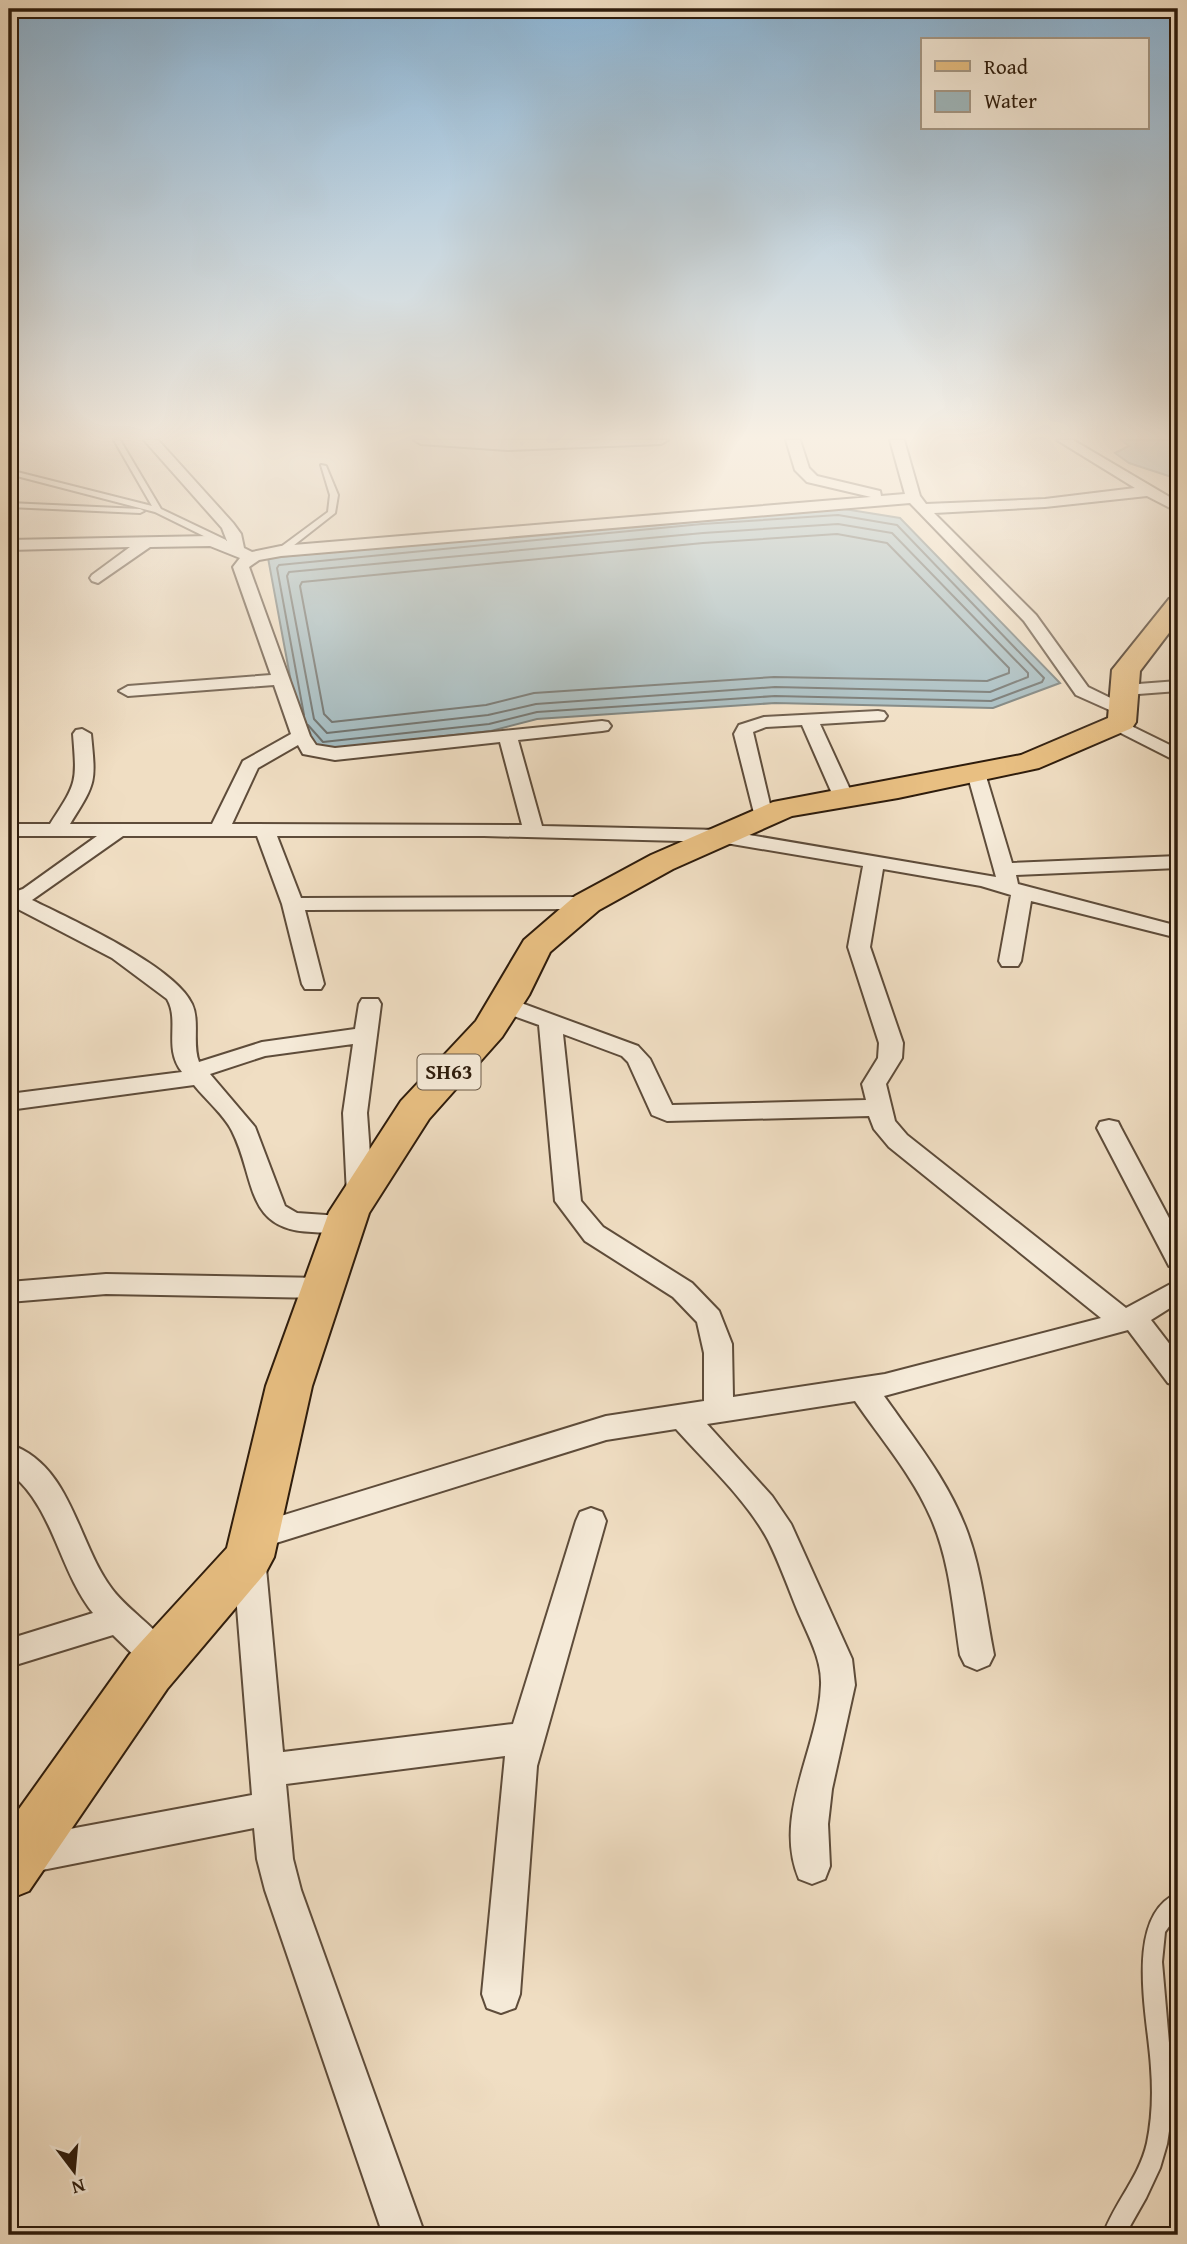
<svg xmlns="http://www.w3.org/2000/svg" width="1187" height="2244" viewBox="0 0 1187 2244" font-family="'Gentium Book Plus',serif">
<style>
.water{fill:#a0b9bf;stroke:#727a77;stroke-width:2}
.lines{fill:none;stroke-linecap:round;stroke-linejoin:round}
.shore{stroke:#676a66;stroke-width:2}
.lane-casing{stroke:#5e4c3a;stroke-width:4}
.street-casing{stroke:#5e4c3a;stroke-width:4}
.primary-casing{stroke:#2e1c0c;stroke-width:4}
.lane{fill:#f5ead8;fill-rule:evenodd}
.street{fill:#f5ead8;fill-rule:evenodd}
.primary{fill:#e8bf82;fill-rule:evenodd}
.labels{text-anchor:middle;stroke-width:6;stroke-linejoin:round;paint-order:stroke}
.shield{fill:#f5ead8;stroke:#6a5a49;stroke-width:2}
.shield-label{font-size:21px;font-weight:bold;fill:#2e1c0c}
</style>
<rect width="100%" height="100%" fill="#f0dec3"/>
<filter id="stains"><feTurbulence type="fractalNoise" baseFrequency=".00286" numOctaves="4"/><feColorMatrix values="0 0 0 0 .2 0 0 0 0 .09 0 0 0 0 .02 0 0 0 .5 -.17"/></filter>
<radialGradient id="worn" r=".72"><stop offset=".6" stop-color="#630" stop-opacity="0"/><stop offset="1" stop-color="#630" stop-opacity=".3"/></radialGradient>
<g class="water">
<polygon points="1121,440 1178,440 1178,479 1129,463 1115,453 1129,446"/>
<polygon points="838,508 900,518 1060,683 993,708 775,703 537,719 491,731 318,750 299,725 268,558 701,517"/>
</g>
<g class="lines">
<g class="shore">
<polygon points="838,524 892,533 1028,673 1028,677 990,692 775,687 536,704 488,715 327,733 314,719 287,576 289,572 703,533"/>
<polygon points="837,534 887,543 1009,668 1009,673 987,681 774,677 534,693 486,705 332,722 324,714 300,586 302,582 703,543"/>
<polyline points="304,715 277,568 279,565 702,524 838,515 897,525 1044,678 1042,682 991,701 775,696 537,712 489,724 323,742 308,725"/>
</g>
<defs>
<g id="lane">
<polygon points="114,440 120,440 161,509 226,540 226,544 220,544 155,512 9,474 9,470 152,506"/>
<polygon points="321,465 326,466 338,495 335,513 284,553 278,553 278,549 328,512 330,495"/>
<polygon points="9,503 140,509 144,511 140,513 9,507"/>
<path d="M 1178,1893 L 1178,1914 L 1165,1932 L 1162,1962 L 1171,2066 L 1171,2118 L 1167,2144 L 1160,2168 L 1146,2198 L 1125,2235 L 1103,2235 C 1114,2203 1139,2178 1147,2143 C 1152,2119 1153,2094 1151,2068 C 1149,2022 1122,1916 1178,1893 Z"/>
</g>
<g id="street">
<path d="M 144,440 L 158,440 L 233,523 L 241,534 L 244,548 L 252,552 L 281,546 L 871,497 L 807,482 L 795,470 L 786,440 L 800,440 L 809,468 L 817,476 L 880,491 L 881,496 L 905,494 L 890,440 L 904,440 L 920,496 L 926,504 L 1045,499 L 1135,488 L 1057,440 L 1073,440 L 1178,502 L 1178,512 L 1147,496 L 1045,507 L 934,513 L 1036,615 L 1088,687 L 1129,707 L 1132,711 L 1129,715 L 1123,716 L 1076,695 L 1024,621 L 910,503 L 281,556 L 259,560 L 249,567 L 310,736 L 316,745 L 335,748 L 602,721 L 608,722 L 611,726 L 608,730 L 602,731 L 518,740 L 542,826 L 720,830 L 996,877 L 967,773 L 976,767 L 985,773 L 1012,863 L 1178,856 L 1178,868 L 1016,875 L 1018,884 L 1178,926 L 1178,938 L 1031,901 L 1021,961 L 1018,966 L 1002,966 L 999,961 L 1011,895 L 981,886 L 883,869 L 870,947 L 903,1043 L 902,1058 L 886,1084 L 895,1121 L 907,1135 L 1126,1308 L 1178,1280 L 1178,1303 L 1151,1320 L 1178,1355 L 1178,1386 L 1168,1383 L 1128,1330 L 884,1396 C 915,1440 950,1483 968,1534 C 982,1573 986,1615 994,1655 L 989,1665 L 977,1670 L 965,1665 L 960,1655 C 953,1609 950,1561 931,1518 C 913,1476 881,1439 855,1401 L 707,1424 L 772,1496 L 791,1524 L 852,1659 L 855,1685 L 832,1789 L 828,1824 L 830,1866 L 825,1879 L 812,1884 L 799,1879 C 772,1815 819,1748 821,1685 C 822,1660 809,1637 799,1614 C 789,1590 780,1564 768,1540 C 746,1499 707,1464 676,1429 L 606,1440 L 260,1548 L 265,1557 L 283,1752 L 513,1724 L 576,1521 L 580,1512 L 591,1508 L 602,1512 L 606,1521 L 537,1766 L 520,1994 L 515,2008 L 501,2013 L 487,2008 L 482,1994 L 505,1756 L 286,1784 L 293,1859 L 301,1890 L 425,2235 L 383,2235 L 265,1890 L 257,1859 L 254,1828 L 27,1873 L 14,1867 L 9,1855 L 14,1843 L 27,1837 L 252,1795 L 233,1557 L 238,1548 L 242,1546 L 237,1537 L 242,1528 L 606,1416 L 704,1401 L 704,1353 L 697,1322 L 673,1297 L 585,1241 L 555,1201 L 539,1025 L 497,1010 L 494,1005 L 497,1000 L 513,1000 L 638,1046 L 650,1059 L 672,1105 L 866,1100 L 862,1084 L 878,1058 L 879,1043 L 848,947 L 863,866 L 720,842 L 484,836 L 277,836 L 301,898 L 587,897 L 594,899 L 597,903 L 594,907 L 587,909 L 305,910 L 324,984 L 321,989 L 305,989 L 302,984 L 282,904 L 257,836 L 123,836 L 32,900 C 70,919 175,966 192,1004 C 200,1021 192,1044 199,1062 L 262,1042 L 355,1029 L 359,1004 L 362,999 L 378,999 L 381,1004 L 367,1113 L 373,1195 L 369,1201 L 360,1204 L 351,1201 L 347,1195 L 343,1113 L 353,1044 L 265,1056 L 210,1074 L 255,1127 L 285,1206 L 297,1213 L 355,1217 L 359,1223 L 355,1229 C 341,1233 326,1233 312,1232 C 244,1230 256,1178 232,1131 C 224,1115 206,1100 194,1085 L 9,1110 L 9,1094 L 182,1072 C 163,1048 180,1021 167,999 L 112,958 L 14,907 L 9,908 L 9,894 L 23,889 L 97,836 L 9,836 L 9,824 L 50,824 C 77,782 77,784 73,734 L 76,730 L 82,729 L 91,734 C 96,784 96,782 70,824 L 212,824 L 243,761 L 291,734 L 274,685 L 128,696 L 119,691 L 128,686 L 271,675 L 233,567 L 240,558 L 210,546 L 150,547 L 98,583 L 92,581 L 90,578 L 92,575 L 130,547 L 9,550 L 9,540 L 210,536 L 227,541 L 222,528 ZM 500,742 L 522,825 L 232,824 L 258,768 L 298,745 L 303,754 L 335,760 ZM 563,1034 L 622,1056 L 628,1062 L 652,1115 L 667,1121 L 869,1116 L 874,1129 L 889,1147 L 1101,1318 L 885,1374 L 733,1397 L 732,1344 L 719,1311 L 692,1283 L 603,1227 L 581,1201 Z"/>
<polygon points="414,440 668,440 661,444 508,450 421,444"/>
<polygon points="1178,681 1178,691 1125,695 1116,690 1125,685"/>
<polygon points="878,711 884,712 887,716 884,720 820,724 854,798 844,804 834,798 802,725 766,727 753,732 773,817 770,821 756,821 734,734 739,725 764,717"/>
<polygon points="1117,719 1178,749 1178,762 1111,728 1108,724"/>
<polygon points="1109,1120 1118,1122 1121,1128 1178,1235 1178,1268 1169,1266 1097,1128 1100,1122"/>
<polygon points="106,1274 323,1278 333,1281 337,1288 333,1295 323,1298 106,1294 9,1302 9,1282"/>
<path d="M 9,1444 C 72,1465 77,1543 112,1589 C 130,1613 163,1631 177,1659 L 172,1669 L 160,1674 L 148,1669 L 113,1635 L 9,1667 L 9,1639 L 93,1613 C 58,1569 54,1507 9,1472 Z"/>
</g>
<polygon id="primary" points="1178,596 1178,621 1140,671 1136,722 1132,728 1039,768 898,798 792,816 673,869 599,910 550,952 529,995 502,1037 429,1119 369,1213 312,1386 274,1557 266,1572 167,1689 29,1891 9,1899 9,1823 129,1655 227,1548 266,1386 329,1212 401,1101 476,1021 524,940 575,896 651,855 773,802 1021,755 1108,718 1112,670 1169,599"/>
</defs>
<use href="#lane" class="lane-casing"/>
<use href="#street" class="street-casing"/>
<use href="#primary" class="primary-casing"/>
<use href="#lane" class="lane"/>
<use href="#street" class="street"/>
<use href="#primary" class="primary"/>
</g>
<linearGradient id="sky" x2="0" y2="1"><stop stop-color="#8bb6d8"/><stop offset="0.58" stop-color="#f8f0e4"/><stop offset="1" stop-color="#f8f0e4" stop-opacity="0"/></linearGradient>
<rect width="1187" height="754" fill="url(#sky)"/>
<g class="labels">
<rect class="shield" x="417.5" y="1054.5" width="63" height="35" rx="5"/>
<g class="shield-label">
<text x="449" y="1079">SH63</text>
</g>
</g>
<rect width="1187" height="2244" fill="none" stroke="#f0dec3" stroke-width="35"/>
<rect x="10" y="10" width="1166" height="2223" fill="none" stroke="#2e1c0c" stroke-width="3.5"/>
<rect x="18" y="18" width="1152" height="2209" fill="none" stroke="#2e1c0c" stroke-width="2"/>
<rect x="921" y="38" width="228" height="91" fill="#f5ead8" stroke="#a59886" stroke-width="2"/>
<rect x="935" y="61" width="35" height="10" fill="#e8bf82" stroke="#a59886" stroke-width="2"/>
<text x="984" y="74" font-size="21" fill="#2e1c0c">Road</text>
<rect x="935" y="91" width="35" height="21" fill="#a0b9bf" stroke="#a59886" stroke-width="2"/>
<text x="984" y="108" font-size="21" fill="#2e1c0c">Water</text>
<g transform="translate(74 2171) rotate(164)" stroke="#f5ead8" stroke-width="5" paint-order="stroke">
<path d="M0-5L12 26L0 18L-12 26Z" fill="#2e1c0c"/>
<text y="-10" font-size="19" font-weight="bold" text-anchor="middle" fill="#2e1c0c">N</text>
</g>
<rect width="100%" height="100%" filter="url(#stains)"/>
<rect width="100%" height="100%" fill="url(#worn)"/>
</svg>
